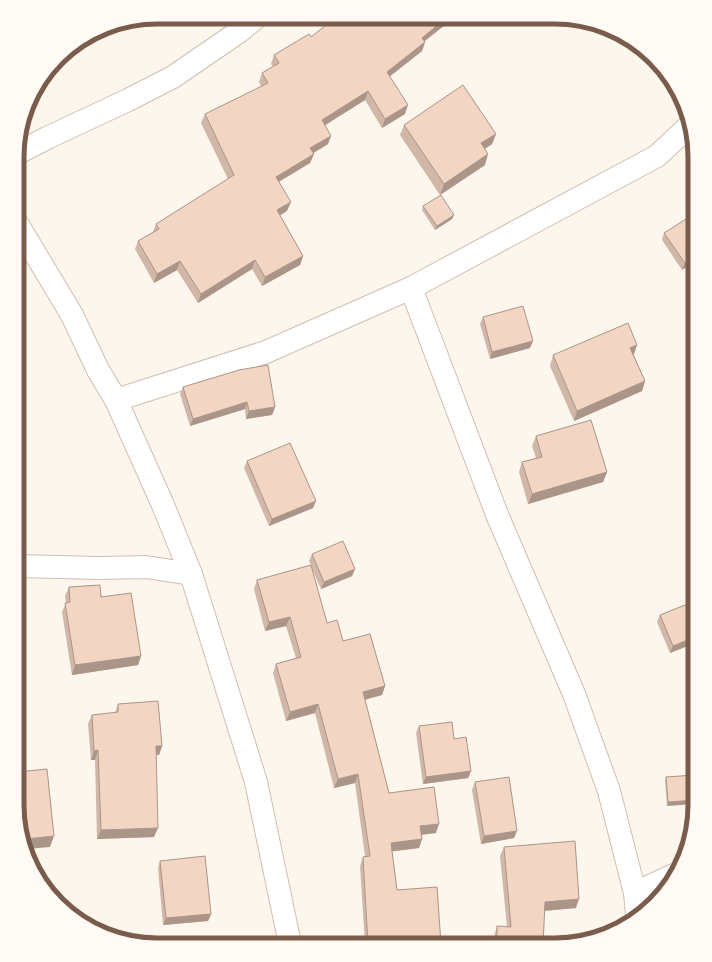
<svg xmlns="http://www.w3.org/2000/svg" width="712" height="962" viewBox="0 0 712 962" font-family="'Roboto Condensed',sans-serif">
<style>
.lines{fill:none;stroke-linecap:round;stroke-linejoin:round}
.minor-casing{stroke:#d1beb0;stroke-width:24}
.minor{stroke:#fff;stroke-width:22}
.wall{fill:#d1b7a8}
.shaded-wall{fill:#aa9588}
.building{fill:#f3d5c3;stroke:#aa9588}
.rim{fill:none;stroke:#7a5c4d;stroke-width:5}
</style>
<rect width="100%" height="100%" fill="#fdf6ec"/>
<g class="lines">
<defs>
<g id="minor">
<polyline points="18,153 47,138 128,100 173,77 240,31 257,17"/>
<polyline points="18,225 72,315 98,370 116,400 163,505 191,574 256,782 290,944"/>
<polyline points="411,288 498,517 574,694 609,791 635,893 637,914"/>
<polyline points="116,400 266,352 411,288 657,156 688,127"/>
<polyline points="17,566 100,568 146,567 191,574"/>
<polyline points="635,893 674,875"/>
</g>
</defs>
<use href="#minor" class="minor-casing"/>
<use href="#minor" class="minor"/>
</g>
<g class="wall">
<polygon points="335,18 454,18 425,41 425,42 422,51 390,76 405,114 382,128 365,100 325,125 328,144 313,153 314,154 310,163 279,182 287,211 280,215 303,256 300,265 262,286 252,269 198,303 177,270 154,283 135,249 138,241 153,232 156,224 228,179 201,123 205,114 262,87 259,82 262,73 273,66 271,64 274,55 311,37"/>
<polygon points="404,125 496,134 492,144 485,149 485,165 440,195 400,135"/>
<polygon points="423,206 454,215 452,219 435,230 422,210"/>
<polygon points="695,219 695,261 682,270 662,240 664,233 689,223"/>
<polygon points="483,317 530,348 490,359 480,324"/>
<polygon points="637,345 634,355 645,381 642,391 574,421 550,366 553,355"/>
<polygon points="183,387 275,407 272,415 246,419 245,409 190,426 180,394"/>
<polygon points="536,436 607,472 603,482 528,504 519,472 522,462 536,458 532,446"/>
<polygon points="247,461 313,508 269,526 244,468"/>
<polygon points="312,554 355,569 352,576 321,589 311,566 327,623 343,641 385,686 382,695 365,700 389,793 436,833 422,835 422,839 419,848 392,851 397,890 441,944 494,937 497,926 507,927 500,856 504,847 576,908 544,911 543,945 365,944 360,866 363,857 365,856 355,783 334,788 315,713 286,721 273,673 276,664 296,658 286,626 265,631 254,589 257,580 311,565 309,561"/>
<polygon points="69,587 101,597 141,656 138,665 72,675 62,612 66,603 65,596"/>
<polygon points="695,601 695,643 670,653 657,622 660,615"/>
<polygon points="118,704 162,746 159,755 156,755 154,837 97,839 95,760 91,760 88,724 92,715 115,713"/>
<polygon points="419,726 454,739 471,771 468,778 423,784 416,733"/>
<polygon points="695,775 667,806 665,781 666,777"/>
<polygon points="475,782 514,838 481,844 472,790"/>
<polygon points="160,861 211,914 208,921 163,925 158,868"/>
</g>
<g class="shaded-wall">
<polygon points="446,18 454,18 418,46 422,38"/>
<polygon points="425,42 422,51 384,81 387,72"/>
<polygon points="368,91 365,100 319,129 322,120"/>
<polygon points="408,105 405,114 382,128 385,119"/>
<polygon points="496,134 492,144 477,154 481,143"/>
<polygon points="331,136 328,144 307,157 310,148"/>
<polygon points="314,154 310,163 273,185 276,177"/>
<polygon points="488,154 485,165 440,195 444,184"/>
<polygon points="291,202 287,211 274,219 277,210"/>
<polygon points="454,215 452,219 435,230 437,226"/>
<polygon points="303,256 300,265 262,286 265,277"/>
<polygon points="695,256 695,261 682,270 685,263"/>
<polygon points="255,260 252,269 198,303 201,294"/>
<polygon points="180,261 177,270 154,283 157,274"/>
<polygon points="533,341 530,348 490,359 492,352"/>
<polygon points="637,345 633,355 630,348"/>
<polygon points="645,381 642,391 574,421 577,411"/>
<polygon points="247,402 245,409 190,426 193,419"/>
<polygon points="275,407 272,415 246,419 249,411"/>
<polygon points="607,472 603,482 528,504 532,494"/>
<polygon points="316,501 313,508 269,526 272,519"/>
<polygon points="355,569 352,576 321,589 324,582"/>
<polygon points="290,617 286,626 265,631 269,622"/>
<polygon points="695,637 695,643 670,653 673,646"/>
<polygon points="141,656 138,665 72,675 75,665"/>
<polygon points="385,686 382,695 359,701 363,692"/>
<polygon points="318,704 315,713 286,721 290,712"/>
<polygon points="156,746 162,746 159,755 152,755"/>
<polygon points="98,750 95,760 91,760 94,751"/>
<polygon points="471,771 468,778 423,784 426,777"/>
<polygon points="358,774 355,783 334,788 338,779"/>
<polygon points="695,800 695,804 667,806 668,802"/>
<polygon points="439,824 436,833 417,835 420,826"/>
<polygon points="158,828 154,837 97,839 101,830"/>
<polygon points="517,831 514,838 481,844 484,836"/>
<polygon points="54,836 50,847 27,849 25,839"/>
<polygon points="422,839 419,848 388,852 391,843"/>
<polygon points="579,899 576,908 541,911 545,902"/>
<polygon points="211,914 208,921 163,925 166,918"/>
</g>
<g class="building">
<polygon points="335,18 446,18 422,38 425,42 387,72 408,105 385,119 368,91 322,120 331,136 310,148 314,154 276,177 291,202 277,210 303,256 265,277 255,260 201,294 180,261 157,274 138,241 159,229 156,224 234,175 205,114 268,83 262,73 279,63 274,55 309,34 311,37"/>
<polygon points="463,85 496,134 481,143 488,154 444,184 404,125"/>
<polygon points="441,195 454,215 437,226 423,206"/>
<polygon points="686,219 689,223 695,219 695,256 685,263 664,233"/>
<polygon points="523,306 533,341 492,352 483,317"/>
<polygon points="628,323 637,345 630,348 645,381 577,411 553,355"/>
<polygon points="268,365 275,407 249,411 247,402 193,419 183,387 239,370"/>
<polygon points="591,420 607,472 532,494 522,462 542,457 536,436"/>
<polygon points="290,443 316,501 272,519 247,461"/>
<polygon points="343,541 355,569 324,582 312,554"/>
<polygon points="311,565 327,623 337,620 343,641 370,634 385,686 363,692 389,793 434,787 439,824 420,826 422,839 391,843 397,890 437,887 441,944 497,937 497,926 511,927 504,847 575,841 579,899 545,902 543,945 368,944 363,857 370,856 358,774 338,779 318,704 290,712 276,664 301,657 290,617 269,622 257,580"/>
<polygon points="100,585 101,597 131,593 141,656 75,665 65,603 70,602 69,587"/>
<polygon points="695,601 695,637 673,646 660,615"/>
<polygon points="158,701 162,746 156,746 158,828 101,830 98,750 94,751 92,715 118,712 118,704"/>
<polygon points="452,722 454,739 466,737 471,771 426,777 419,726"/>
<polygon points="47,769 54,836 25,839 17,805 17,772"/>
<polygon points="695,775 695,800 668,802 666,777"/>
<polygon points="509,777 517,831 484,836 475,782"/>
<polygon points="205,856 211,914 166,918 160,861"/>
</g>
<path d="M0 0H712V962H0ZM157 24H555A133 133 0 0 1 688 157V805A133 133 0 0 1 555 938H157A133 133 0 0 1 24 805V157A133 133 0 0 1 157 24Z" fill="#fffaf3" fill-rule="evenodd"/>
<path class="rim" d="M157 24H555A133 133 0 0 1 688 157V805A133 133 0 0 1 555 938H157A133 133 0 0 1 24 805V157A133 133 0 0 1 157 24Z"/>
</svg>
